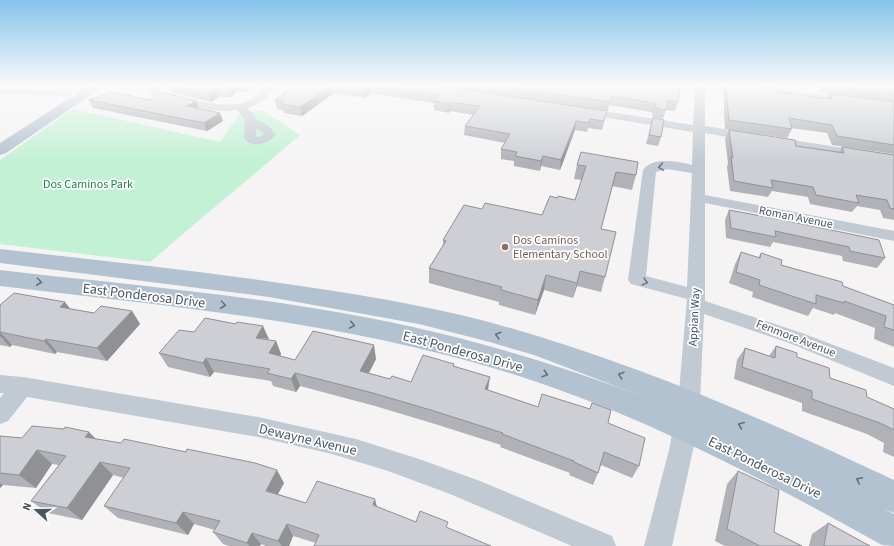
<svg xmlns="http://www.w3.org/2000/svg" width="894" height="546" viewBox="0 0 894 546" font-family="'Source Sans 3',sans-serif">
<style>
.green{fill:#c3f1d5}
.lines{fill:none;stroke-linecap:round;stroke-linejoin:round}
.minor{fill:#c1cad2;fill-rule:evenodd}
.major{fill:#b3c2d1;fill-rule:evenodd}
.wall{fill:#b0b2b7}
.shaded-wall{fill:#909195}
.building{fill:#cdcfd5;stroke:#909195}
.oneway{stroke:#6e7983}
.oneway2{stroke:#64717d}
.education-dot{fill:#8d6e63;stroke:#fff;stroke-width:1.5}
.labels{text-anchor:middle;stroke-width:3.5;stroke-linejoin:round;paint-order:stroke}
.park-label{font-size:12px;fill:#17864f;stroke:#fff}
.street-label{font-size:12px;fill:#4a5661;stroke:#fff}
.education-label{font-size:12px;fill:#785e54;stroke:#fff;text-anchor:start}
.near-street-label{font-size:14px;fill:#4a5661;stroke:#fff}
</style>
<rect width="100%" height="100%" fill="#f5f3f3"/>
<polygon class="green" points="73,109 220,142 239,115 262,110 300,135 150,262 0,244 0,160"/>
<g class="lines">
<g class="minor">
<path d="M 154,85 L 165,85 L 159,91 C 187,97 220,111 248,101 C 255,98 262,90 267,85 L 277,85 C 271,96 259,105 247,108 L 255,116 L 257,120 L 268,125 L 276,134 C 269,144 252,149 244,138 L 245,119 L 237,110 C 216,115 172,101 150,95 L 148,91 ZM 256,128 L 264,134 L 259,137 L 256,136 Z"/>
<path d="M 695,85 L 705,85 L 705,126 L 750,133 L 754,134 L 756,137 L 754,140 L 750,141 L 705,133 L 705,195 L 894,231 L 894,241 L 705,203 L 705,301 L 802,333 L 894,368 L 894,386 L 789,343 L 704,314 L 700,403 L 693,450 L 672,546 L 644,546 L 669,450 L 678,403 L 687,299 L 631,284 L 628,280 L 643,170 C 653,156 679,162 692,165 L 693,132 L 584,114 L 578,111 L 584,108 L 693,125 ZM 667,169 L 692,173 L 687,287 L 646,276 L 656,172 Z"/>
<polygon points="720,85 746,85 894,104 894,110 725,88"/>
<polygon points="0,88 69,90 74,93 69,96 0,94"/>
<polygon points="774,137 894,156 894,164 770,144 768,141 770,138"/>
<polygon points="0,375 23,377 258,417 356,439 419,459 480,481 612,536 616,546 572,546 450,494 388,471 332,454 258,437 27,397 8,421 0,424 0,398 4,393 0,393"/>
</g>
<g class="major">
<polygon points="90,85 105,85 6,153 0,155 0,143"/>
<path d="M 0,249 C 111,262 223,273 334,291 C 385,299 435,308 485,321 C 627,359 761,418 894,480 L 894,513 L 884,509 L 894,514 L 894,546 L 882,545 C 765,480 646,417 519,376 C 351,322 174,307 0,286 L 0,270 C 138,286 277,297 413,327 C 492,345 568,368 644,397 L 534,355 L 486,341 L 419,324 L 269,297 L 0,263 Z"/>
</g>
</g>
<g class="wall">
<polygon points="170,85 253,85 246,92 237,91 231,97 219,97 211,102 173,93"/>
<polygon points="296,85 681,85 678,102 675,111 666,110 663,119 652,117 653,113 651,112 609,105 608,111 538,100 607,111 602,130 588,128 587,132 575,130 560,170 541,166 540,171 514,166 514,161 501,159 501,149 505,143 464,135 465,126 473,115 450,111 449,113 434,110 434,103 371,93 365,98 334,93 302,116 284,113 283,110 277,109 275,100 282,95 282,94"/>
<polygon points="724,85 775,85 773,87 779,92 821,98 828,98 830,94 876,100 822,93 818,85 894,85 894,154 832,145 827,133 791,128 792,129 787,138 725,129 723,88"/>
<polygon points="89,100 150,100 198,108 223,121 207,131 93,108"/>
<polygon points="653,118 661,137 658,146 646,144"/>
<polygon points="729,130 796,146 839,152 842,147 894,155 894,220 883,218 880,210 857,206 852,212 810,204 808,197 772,191 768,197 730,191 727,167 728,163 725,139"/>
<polygon points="577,165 636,175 632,190 612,186 601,229 605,277 601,292 577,286 573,298 544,290 535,315 499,305 499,302 429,283 429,268 443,245 443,240 482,209 542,215 557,198 575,200 582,180 574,179"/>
<polygon points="729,210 783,220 885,258 877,268 843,261 842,256 773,242 770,247 726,238 725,220"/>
<polygon points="741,252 758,258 761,253 781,265 894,305 894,347 874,339 875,328 835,313 834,315 813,308 808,316 752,297 753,292 729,283 735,264"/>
<polygon points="0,305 70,309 94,313 132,311 140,324 107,361 57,352 55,354 12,345 10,347 0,345"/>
<polygon points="194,332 276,341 281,354 280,356 295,360 376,359 369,373 390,379 411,382 454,366 488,390 538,407 590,409 592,403 639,466 632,478 601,465 598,473 593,485 569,475 570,473 500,447 501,445 435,424 375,406 300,386 296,392 273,386 271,381 214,372 210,377 168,367 159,353"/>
<polygon points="776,346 797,357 830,378 867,397 894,409 894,457 883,452 884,443 867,434 802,411 802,403 734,379 737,360 745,348 769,356"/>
<polygon points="64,429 96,439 284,483 278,494 306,503 377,507 416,522 448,522 316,543 293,536 289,546 266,546 261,544 260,546 229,546 223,544 213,532 215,530 194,524 188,535 118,518 104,506 124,478 113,475 82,520 48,513 31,501 59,465 52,464 36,488 3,485 0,488 0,436 22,438"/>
<polygon points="738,471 774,532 802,546 725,546 715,541 727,484"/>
<polygon points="828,523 870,546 809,546 812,534"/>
</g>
<g class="shaded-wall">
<polygon points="234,85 235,85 237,91 231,97 229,89"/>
<polygon points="244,85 253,85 246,92"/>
<polygon points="332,85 334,93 302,116 300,107"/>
<polygon points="369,85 370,85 371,93 365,98 364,89"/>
<polygon points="217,89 219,97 211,102 208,94"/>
<polygon points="196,101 199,109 187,106"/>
<polygon points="450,102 450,111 449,113 449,104"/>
<polygon points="220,113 223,121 207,131 204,123"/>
<polygon points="576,121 575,130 560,170 561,160"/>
<polygon points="543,156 540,171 541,161"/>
<polygon points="580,271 577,286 573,298 577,283"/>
<polygon points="546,275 544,290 535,315 538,300"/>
<polygon points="65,302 75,315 60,307"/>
<polygon points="132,311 140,324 107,361 97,348"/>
<polygon points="263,326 269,339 256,338"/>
<polygon points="0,332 12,345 10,347 0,336"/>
<polygon points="46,339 57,352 55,354 44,341"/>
<polygon points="276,341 281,354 275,367 269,353"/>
<polygon points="374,345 376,359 363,384 360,371"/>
<polygon points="206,358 214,372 210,377 203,363"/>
<polygon points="295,373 300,386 296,392 291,379"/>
<polygon points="490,377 488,390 484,403 485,389"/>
<polygon points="89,432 103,446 85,437"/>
<polygon points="37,450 52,464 36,488 19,475"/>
<polygon points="100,462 113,475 82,520 67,508"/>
<polygon points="277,470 284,483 273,503 266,491"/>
<polygon points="0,483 3,485 0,488"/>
<polygon points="375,499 378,511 373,505"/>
<polygon points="183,512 194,524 188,535 176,523"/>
<polygon points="287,524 293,536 289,546 282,546 278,541"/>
<polygon points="252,533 261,544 260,546 249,546 247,543"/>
</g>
<g class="building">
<polygon points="170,85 234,85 229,89 217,89 208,94"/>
<polygon points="296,85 332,85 300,107 282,104 284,102 275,100 284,94 282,94"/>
<polygon points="333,85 369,85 364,89"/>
<polygon points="374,85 435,85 607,111 604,121 590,119 589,123 576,121 561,160 543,156 541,161 515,156 517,152 501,149 510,134 465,126 480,106 450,102 449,104 434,101 439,95"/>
<polygon points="493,85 681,85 678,102 667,100 666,110 655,108 656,104 654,103 611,96 610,102"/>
<polygon points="726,85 756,85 778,88 779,92 821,98 833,99 830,94 894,102 894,145 837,136 832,125 789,118 792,129 729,120"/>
<polygon points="826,85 894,85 894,94"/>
<polygon points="113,92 150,100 161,92 196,101 187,106 220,113 204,123 89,100"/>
<polygon points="653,118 664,120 661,137 649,135"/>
<polygon points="729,130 795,140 796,146 844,153 842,147 894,155 894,209 890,208 887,200 856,195 859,203 816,195 813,187 771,180 773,188 734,181 731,157 733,158"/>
<polygon points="581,152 638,162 636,175 616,172 601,229 616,232 605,277 580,271 577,283 546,275 538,300 501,290 502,287 429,268 446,241 443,240 464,205 482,209 485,203 542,215 550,196 557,198 558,196 575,200 586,166 577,165"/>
<polygon points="729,210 783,220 879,240 885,258 850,251 849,247 775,231 776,237 731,228"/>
<polygon points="741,252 760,258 761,253 782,260 781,265 842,282 843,286 894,305 894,330 884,327 886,316 844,301 844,303 816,295 816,304 759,285 760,280 736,272"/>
<polygon points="14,293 65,302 60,307 94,313 101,306 132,311 97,348 46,339 44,341 0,332 0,305"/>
<polygon points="205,318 236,324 237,322 263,326 256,338 276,341 269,353 295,360 313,331 374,345 360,371 390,379 392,376 411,382 423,355 454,364 453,366 490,377 485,389 538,407 542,394 590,409 592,403 611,410 608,423 645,438 639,466 604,452 598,473 574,462 574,461 502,434 503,433 434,411 373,393 295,373 291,379 267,373 270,369 206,358 203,363 159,353 179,330 194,332"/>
<polygon points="776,346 797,353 797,357 829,368 830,378 866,390 867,397 894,409 894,430 880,423 812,399 812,391 742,367 745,348 775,358"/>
<polygon points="32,426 64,429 65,427 89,432 85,437 121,443 124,439 186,452 187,449 255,463 277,470 266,491 306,503 317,481 375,499 373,505 416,522 420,511 448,522 446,527 491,546 314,546 319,535 287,524 278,541 252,533 247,543 213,532 220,521 183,512 176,523 104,506 130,468 100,462 67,508 31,501 66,456 37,450 19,475 0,473 0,436 22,438"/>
<polygon points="738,471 779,490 774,532 802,546 760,546 727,529"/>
<polygon points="828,523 870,546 824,546"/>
</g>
<defs><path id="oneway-chevron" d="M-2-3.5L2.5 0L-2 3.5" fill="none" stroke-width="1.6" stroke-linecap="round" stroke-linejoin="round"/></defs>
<g class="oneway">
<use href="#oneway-chevron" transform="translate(661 167) rotate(171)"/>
<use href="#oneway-chevron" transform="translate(645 282) rotate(15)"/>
</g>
<g class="oneway2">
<use href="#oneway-chevron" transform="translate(39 282) rotate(7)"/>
<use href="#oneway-chevron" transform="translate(223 305) rotate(7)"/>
<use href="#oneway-chevron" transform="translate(352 325) rotate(10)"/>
<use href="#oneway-chevron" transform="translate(498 335) rotate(-163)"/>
<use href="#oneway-chevron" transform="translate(545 374) rotate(18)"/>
<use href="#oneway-chevron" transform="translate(621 375) rotate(-161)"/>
<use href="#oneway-chevron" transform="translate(741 425) rotate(-157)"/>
<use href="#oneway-chevron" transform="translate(859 480) rotate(-154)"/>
</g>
<linearGradient id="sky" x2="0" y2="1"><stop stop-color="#85c3ea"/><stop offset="0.53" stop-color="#fafafa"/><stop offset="1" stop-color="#fafafa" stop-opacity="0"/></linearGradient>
<rect width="894" height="161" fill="url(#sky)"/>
<circle class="education-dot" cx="505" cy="247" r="4"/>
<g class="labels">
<g class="park-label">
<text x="88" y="188">Dos Caminos Park</text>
</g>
<g class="street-label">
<text transform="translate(796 217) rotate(11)" y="4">Roman Avenue</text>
<text transform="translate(694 317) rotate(-87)" y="4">Appian Way</text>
<text transform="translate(796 338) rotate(21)" y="4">Fenmore Avenue</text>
</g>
<g class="education-label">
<text x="513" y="244">Dos Caminos<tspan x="513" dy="14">Elementary School</tspan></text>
</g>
<g class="near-street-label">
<text transform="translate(144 295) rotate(7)" y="5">East Ponderosa Drive</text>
<text transform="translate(463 351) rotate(15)" y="5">East Ponderosa Drive</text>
<text transform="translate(308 439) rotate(13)" y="5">Dewayne Avenue</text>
<text transform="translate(765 467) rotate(26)" y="5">East Ponderosa Drive</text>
</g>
</g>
<g transform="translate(36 510) rotate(291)" stroke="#ffffff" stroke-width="3" paint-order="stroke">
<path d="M0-3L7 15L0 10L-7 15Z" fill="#4a5661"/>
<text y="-6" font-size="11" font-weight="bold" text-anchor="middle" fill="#4a5661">N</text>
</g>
</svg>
